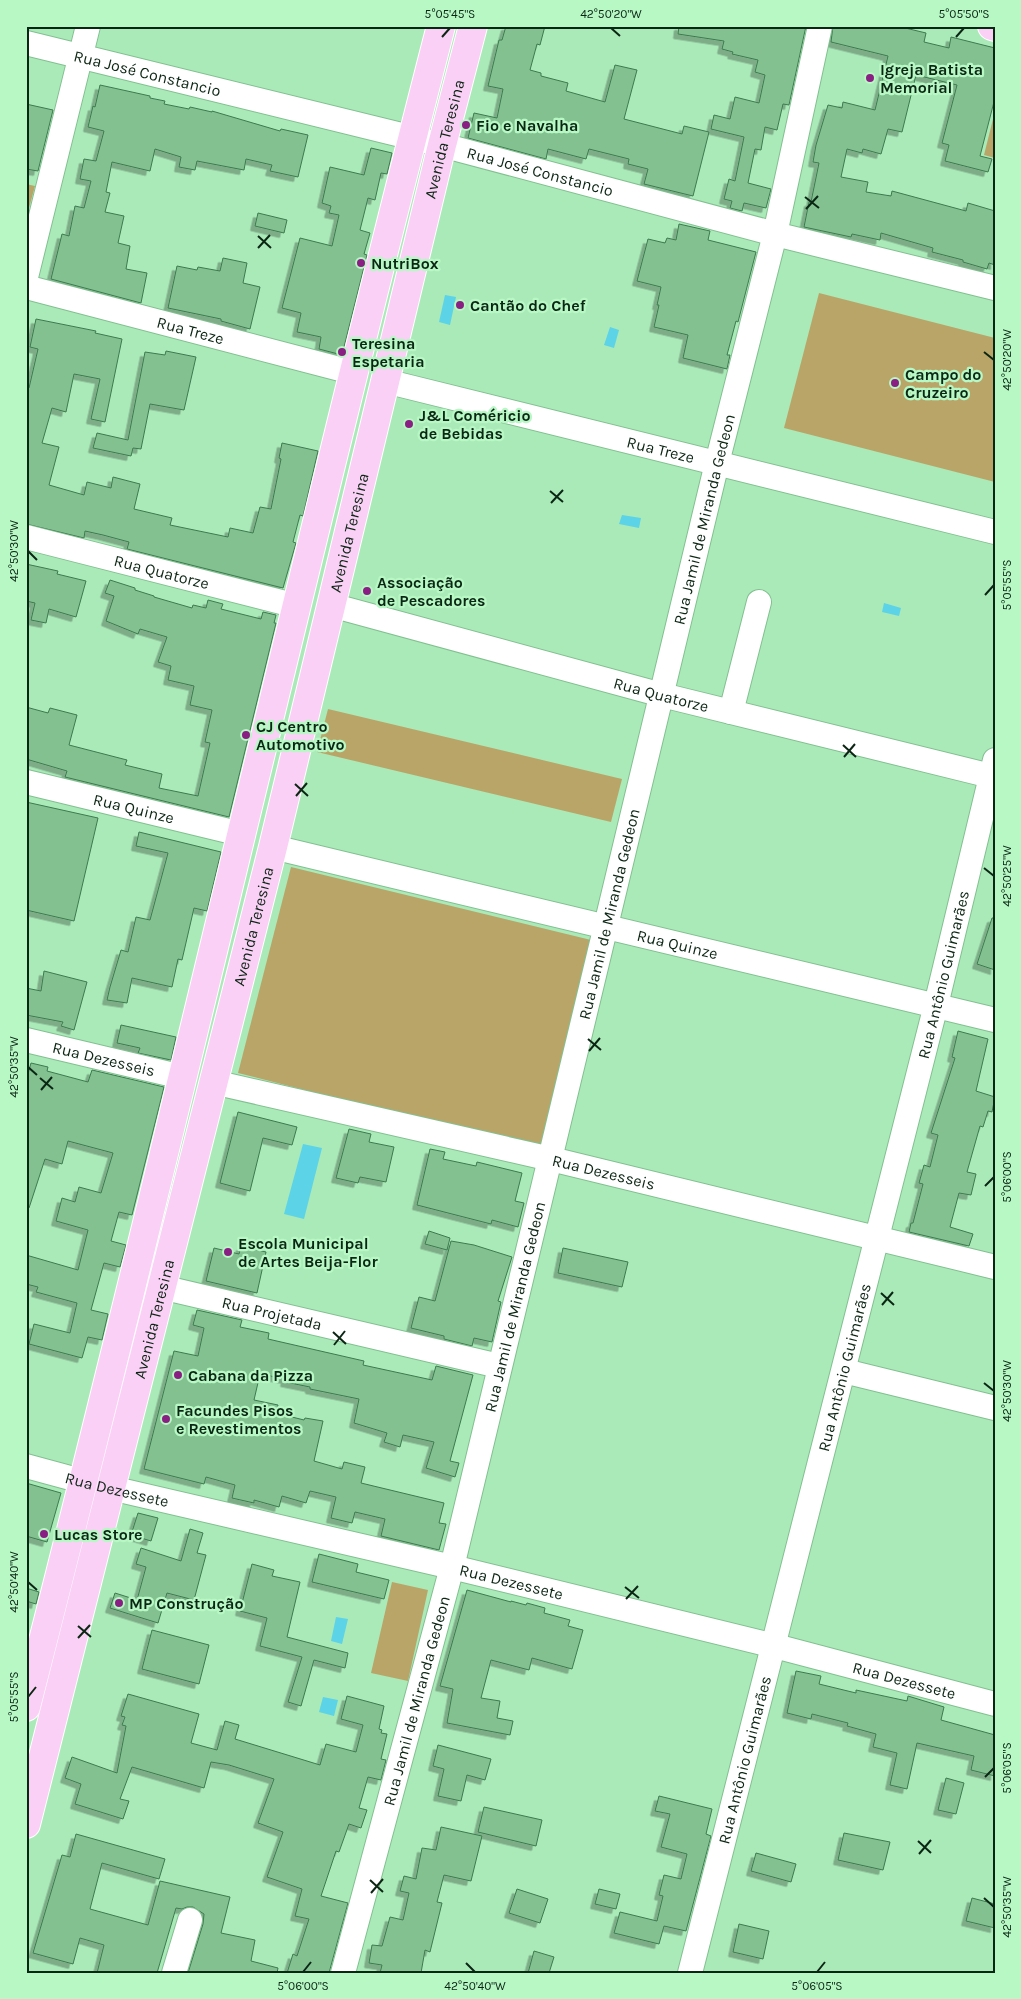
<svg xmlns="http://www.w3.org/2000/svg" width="1021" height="1999" viewBox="0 0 1021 1999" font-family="Karla,sans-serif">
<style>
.green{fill:#baa569}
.water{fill:#5dd3e7}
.building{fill:#83c191;stroke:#3d7a4e;filter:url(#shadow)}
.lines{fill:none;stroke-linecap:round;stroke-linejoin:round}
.minor-casing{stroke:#82c090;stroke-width:26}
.major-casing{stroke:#fff;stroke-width:30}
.minor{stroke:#fff;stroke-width:24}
.major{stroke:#fbd0f6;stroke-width:28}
.ticks{fill:none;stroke:#0c2614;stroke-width:2}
.poi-dot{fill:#8a1f83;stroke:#b7f8c5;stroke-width:2}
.labels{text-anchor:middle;stroke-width:4.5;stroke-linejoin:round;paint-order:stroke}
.poi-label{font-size:16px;font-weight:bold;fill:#0c2614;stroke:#b7f8c5;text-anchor:start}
.street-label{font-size:16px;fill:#0c2614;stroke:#b7f8c5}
.neatline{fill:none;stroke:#0c2614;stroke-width:2}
.ticks-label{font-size:12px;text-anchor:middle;fill:#0c2614}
</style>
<defs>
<filter id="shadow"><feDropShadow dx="-4.5" dy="4.5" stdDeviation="0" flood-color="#0004"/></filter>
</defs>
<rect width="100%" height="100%" fill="#aaeab8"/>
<g class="green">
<polygon points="995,111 995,158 984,155"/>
<polygon points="26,184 35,186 26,219"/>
<polygon points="819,293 995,338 995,482 784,428"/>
<polygon points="328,709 622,779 611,822 317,752"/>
<polygon points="291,867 591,940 542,1151 238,1073"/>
<polygon points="392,1582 428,1590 408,1681 371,1673"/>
</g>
<g class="water">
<polygon points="445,295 456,297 450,325 439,322"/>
<polygon points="610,327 619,330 614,348 604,345"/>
<polygon points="622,515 641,518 639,528 619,524"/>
<polygon points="884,603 901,608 899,616 882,612"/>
<polygon points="303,1144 322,1148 304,1219 284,1214"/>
<polygon points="336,1617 348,1619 342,1644 331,1641"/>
<polygon points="323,1697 338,1700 334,1716 319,1712"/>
</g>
<g class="building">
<polygon points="506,26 545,26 540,45 537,44 530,70 541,73 541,76 568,83 566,91 605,102 615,65 637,70 624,119 682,134 684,126 709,132 693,196 644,184 648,169 628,164 629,159 589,149 586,159 548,149 546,159 468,138 474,113 497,118 503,89 488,86 499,40 502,40"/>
<polygon points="679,26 806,26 789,105 783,104 777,130 765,127 761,150 755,149 748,183 771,189 766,208 744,203 742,211 730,208 732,201 724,199 729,179 735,181 744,137 711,129 714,115 730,119 735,97 759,103 765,75 755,72 758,60 732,54 733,52 722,49 724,41 678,34"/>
<polygon points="833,26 897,26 926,33 924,42 949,48 951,37 995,48 995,98 980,156 992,159 988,172 945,161 949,145 942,143 957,85 916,75 902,132 888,129 881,154 863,149 862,153 847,149 841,177 868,182 866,192 891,196 892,191 966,211 968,203 995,211 995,265 989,263 987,269 963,262 963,260 932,252 933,248 881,233 880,240 852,234 851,237 804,227 809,202 811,202 819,163 813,162 816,145 828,105 842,108 843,102 875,110 888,56 831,42"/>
<polygon points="100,85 150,96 150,98 165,101 164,104 189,109 190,107 212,112 212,111 280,131 281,129 308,135 298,177 270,171 272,165 246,159 244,170 197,161 195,170 179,167 181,157 155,149 150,171 112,162 106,192 110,193 105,212 124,216 118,243 130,246 126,269 147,273 141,303 51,279 62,234 69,236 75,206 84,208 91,181 80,179 84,159 96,161 104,131 88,127 93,106 95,107"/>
<polygon points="26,104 53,110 38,171 26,169"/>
<polygon points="371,148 392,153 387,174 381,173 375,200 368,198 360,230 370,233 364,254 367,255 342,355 319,349 321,337 297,332 301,313 282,308 300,238 332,246 339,215 329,213 331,206 322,203 330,167 364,175"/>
<polygon points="258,213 287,220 284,233 255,226"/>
<polygon points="679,224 710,231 708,240 756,252 738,322 736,321 727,355 730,355 727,369 683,358 688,335 654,327 659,305 657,305 661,287 637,281 648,239 665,243 667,238 676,240"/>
<polygon points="223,258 247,263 243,283 260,287 250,329 221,321 221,319 168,308 177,266 197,270 198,267 220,271"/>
<polygon points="36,319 96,331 95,333 122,339 105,422 91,419 100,379 74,374 66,412 52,408 42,443 59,447 49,485 84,495 87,482 111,488 113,477 140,484 134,509 172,518 170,525 228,537 230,528 253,533 260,507 271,509 281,459 279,458 282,443 318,451 303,516 300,515 293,542 296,543 283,588 127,549 129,542 103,535 85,531 84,538 26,524 26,387 29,388 38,349 30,347"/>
<polygon points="166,351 196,357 184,410 150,404 141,449 133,448 131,456 93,448 97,433 128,440 145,352 165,355"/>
<polygon points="26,564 58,571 57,574 86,581 76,617 49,609 46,623 31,620 35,603 26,601"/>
<polygon points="110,580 135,588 135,590 154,596 154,597 192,608 193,605 206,608 208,600 223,604 221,609 261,619 263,612 276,615 274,623 276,623 229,817 65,777 67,771 26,759 26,707 48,713 50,708 77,715 69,745 127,760 125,765 162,774 159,788 198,796 210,743 205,742 212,710 190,705 194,686 168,680 171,666 158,662 167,637 140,629 138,634 106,621 114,596 105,593"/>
<polygon points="26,802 98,818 74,921 26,910"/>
<polygon points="139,832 221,852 207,911 194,908 182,960 178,959 172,987 132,978 127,1003 107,1000 110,987 121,950 128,952 136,917 150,920 168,853 136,846"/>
<polygon points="992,918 995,918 995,970 977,964"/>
<polygon points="44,971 87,982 74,1030 61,1026 63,1022 26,1015 26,988 41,991"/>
<polygon points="121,1025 176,1037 171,1060 138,1053 140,1048 117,1043"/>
<polygon points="958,1031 988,1039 976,1091 995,1097 992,1112 988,1111 983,1127 980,1126 967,1172 976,1174 971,1195 959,1193 950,1227 973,1234 969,1246 909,1232 911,1223 913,1223 923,1184 919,1183 924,1165 930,1167 938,1135 931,1133 955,1058 952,1057"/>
<polygon points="31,1063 48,1067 47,1071 88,1082 92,1070 164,1087 132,1215 119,1212 111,1241 126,1245 120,1267 104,1263 91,1310 108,1314 102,1340 88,1337 82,1358 29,1344 34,1324 70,1333 77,1303 36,1292 38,1287 26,1284 26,1255 78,1270 88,1230 56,1221 62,1198 75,1202 79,1187 101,1193 113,1153 68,1141 62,1164 45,1159 29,1208 26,1207 26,1081"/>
<polygon points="238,1112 297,1127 292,1145 263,1138 250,1191 220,1183"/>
<polygon points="349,1129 371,1134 369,1142 394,1147 386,1182 360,1177 358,1183 336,1178"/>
<polygon points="430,1149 445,1152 443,1159 476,1166 477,1162 522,1173 515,1201 524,1203 518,1227 492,1220 491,1224 417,1205"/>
<polygon points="429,1231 450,1238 447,1250 425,1244"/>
<polygon points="451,1241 474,1245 512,1257 498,1301 501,1302 492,1342 474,1338 472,1346 444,1339 444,1336 411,1328 419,1297 435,1301"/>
<polygon points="241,1246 266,1252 257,1293 206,1281 214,1248 239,1254"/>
<polygon points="563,1248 628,1262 622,1287 558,1273"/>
<polygon points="197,1310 242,1320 240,1327 269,1333 268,1339 364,1361 363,1365 432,1380 436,1366 473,1375 450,1461 459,1463 455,1477 426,1468 434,1442 403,1435 400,1447 384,1442 387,1433 354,1423 359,1399 310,1389 310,1387 285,1382 286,1379 260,1374 254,1400 278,1405 276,1413 304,1420 305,1418 323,1421 314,1461 342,1469 344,1462 365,1467 361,1483 444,1503 439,1523 446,1524 439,1550 381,1536 385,1519 355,1512 352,1523 331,1518 336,1497 310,1491 306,1503 282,1496 279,1507 254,1500 254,1503 232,1498 235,1485 206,1477 204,1484 144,1469 174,1351 198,1356 204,1328 193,1325"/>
<polygon points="26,1483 61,1493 47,1542 26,1536"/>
<polygon points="138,1513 158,1518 151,1541 131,1535"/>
<polygon points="190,1529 203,1533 197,1553 206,1555 194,1600 167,1593 158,1623 110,1608 115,1593 137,1600 146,1567 136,1564 141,1548 181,1561"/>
<polygon points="319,1554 358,1564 356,1572 389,1580 384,1599 312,1582"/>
<polygon points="252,1564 274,1570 272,1576 300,1582 287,1637 348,1653 345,1668 314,1660 301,1706 288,1702 302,1657 260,1646 267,1618 240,1611"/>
<polygon points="26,1588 39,1592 36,1604 26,1601"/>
<polygon points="467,1590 511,1602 511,1601 526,1605 527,1603 545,1608 544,1613 570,1620 568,1626 583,1630 572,1669 532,1658 529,1670 491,1660 481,1698 500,1701 497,1718 513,1721 510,1735 447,1723 453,1689 440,1686"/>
<polygon points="152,1630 209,1645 199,1684 142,1669"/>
<polygon points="796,1671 821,1676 819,1684 856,1693 856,1690 907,1701 908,1696 944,1707 941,1720 995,1735 995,1776 971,1770 974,1756 917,1743 907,1789 890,1785 897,1753 873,1747 876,1734 847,1726 848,1723 812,1714 811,1719 787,1713"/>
<polygon points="128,1694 199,1714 191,1743 217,1750 225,1721 239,1725 235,1739 320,1765 326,1744 356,1752 363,1725 341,1719 347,1696 384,1706 379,1729 382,1730 381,1733 387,1734 381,1759 386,1760 381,1780 368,1777 359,1808 367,1810 361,1828 349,1824 339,1852 336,1851 321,1896 348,1903 329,1973 287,1973 293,1954 297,1956 309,1919 295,1916 302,1889 267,1877 283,1832 258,1823 274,1779 229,1765 211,1762 204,1788 132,1767 120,1799 129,1801 123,1819 75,1804 81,1784 65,1778 72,1757 117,1773 126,1726 122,1725 125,1717 121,1716"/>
<polygon points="438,1745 491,1759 485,1780 467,1775 461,1801 438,1796 444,1769 433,1766"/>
<polygon points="946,1778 964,1783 956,1814 938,1810"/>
<polygon points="659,1796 712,1809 706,1834 711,1836 686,1931 664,1926 659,1944 614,1933 620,1912 657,1921 663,1896 659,1895 664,1875 681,1879 687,1854 661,1847 670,1814 655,1811"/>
<polygon points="484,1807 542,1820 536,1846 478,1832"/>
<polygon points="441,1827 482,1836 471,1881 444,1875 437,1902 442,1903 430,1952 425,1950 421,1973 380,1973 382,1965 369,1963 372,1945 382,1946 390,1917 403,1920 409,1893 400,1891 404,1876 416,1879 422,1848 436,1850"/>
<polygon points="844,1833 890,1842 883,1870 838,1860"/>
<polygon points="76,1834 165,1859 159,1879 102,1863 90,1909 148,1925 160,1881 230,1897 221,1933 255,1940 251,1961 278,1968 277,1973 188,1973 203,1924 204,1914 193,1907 187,1907 182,1909 176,1908 157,1973 97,1973 104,1945 80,1938 73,1964 33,1953 62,1855 70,1857"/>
<polygon points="756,1853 796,1864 791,1882 751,1871"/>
<polygon points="517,1889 548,1899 540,1923 509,1913"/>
<polygon points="599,1889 620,1894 616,1909 595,1904"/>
<polygon points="972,1898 995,1904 995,1928 966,1921"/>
<polygon points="739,1924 769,1931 763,1959 733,1952"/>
<polygon points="534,1951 554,1957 549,1973 528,1973"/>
</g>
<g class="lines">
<defs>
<g id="minor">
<path id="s1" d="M 26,43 L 442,145 L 775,234 L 995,288"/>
<polyline points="26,277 88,26"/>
<path id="s2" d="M 26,287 L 355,373"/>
<path id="s3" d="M 385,381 L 995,532"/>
<path id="s4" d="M 26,537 L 297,606"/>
<path id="s5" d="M 331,605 L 662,695 L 995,777"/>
<polyline points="731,712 759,602"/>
<path id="s6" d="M 26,782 L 241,834"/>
<path id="s7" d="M 273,847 L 995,1020"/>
<path id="s8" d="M 26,1040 L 182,1077"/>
<path id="s9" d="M 213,1082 L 551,1159 L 995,1267"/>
<path id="s10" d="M 161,1287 L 499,1366"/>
<polyline points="844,1371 995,1408"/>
<path id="s11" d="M 26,1466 L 85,1482 L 452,1567 L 775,1646 L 995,1704"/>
<polyline points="174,1973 190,1920"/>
<path id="s12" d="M 343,1973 L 452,1567 L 717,463 L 775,234 L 820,26"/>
<path id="s13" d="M 690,1973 L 936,1005 L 995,760"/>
</g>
<g id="major">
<polyline points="992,26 995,27"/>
<path d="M 26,1707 C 170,1148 297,585 441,26"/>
<path id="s14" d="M 26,1824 L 273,847 L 442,145 L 473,26"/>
</g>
</defs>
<use href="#minor" class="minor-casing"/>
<use href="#major" class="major-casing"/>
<use href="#minor" class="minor"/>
<use href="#major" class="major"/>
</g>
<path class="ticks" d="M 611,28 L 620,36M 442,37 L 450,28M 956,37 L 964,28M 805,197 L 819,208M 806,209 L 818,196M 258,236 L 271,248M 258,248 L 270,235M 984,352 L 994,360M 550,491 L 563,502M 551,503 L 563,490M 28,551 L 37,560M 985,595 L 994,585M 843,745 L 856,757M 844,757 L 855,744M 295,784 L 308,796M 296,796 L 307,783M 984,868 L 994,876M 588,1039 L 601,1050M 589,1051 L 600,1038M 28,1067 L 37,1075M 40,1078 L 53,1089M 41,1090 L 52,1077M 985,1186 L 994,1177M 881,1293 L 894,1305M 882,1305 L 893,1292M 333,1332 L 346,1344M 334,1345 L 345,1331M 984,1383 L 994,1391M 28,1582 L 37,1590M 625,1587 L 639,1598M 626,1599 L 638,1586M 78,1626 L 91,1637M 78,1638 L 90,1625M 28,1697 L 36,1687M 985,1777 L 994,1768M 918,1841 L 931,1853M 919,1854 L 931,1840M 370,1880 L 383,1892M 371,1893 L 383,1879M 984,1898 L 994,1907M 466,1963 L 475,1972M 303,1972 L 311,1962M 817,1972 L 825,1962"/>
<g class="poi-dot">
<circle cx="870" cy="78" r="5"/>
<circle cx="466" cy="125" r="5"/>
<circle cx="361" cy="263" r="5"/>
<circle cx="460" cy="305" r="5"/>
<circle cx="342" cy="352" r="5"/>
<circle cx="895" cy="383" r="5"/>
<circle cx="409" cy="424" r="5"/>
<circle cx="367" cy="591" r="5"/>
<circle cx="246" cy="735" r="5"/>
<circle cx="228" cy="1252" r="5"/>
<circle cx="178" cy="1375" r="5"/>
<circle cx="166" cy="1419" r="5"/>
<circle cx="44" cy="1534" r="5"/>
<circle cx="119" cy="1603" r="5"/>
</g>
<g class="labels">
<g class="poi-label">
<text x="880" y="75">Igreja Batista<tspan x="880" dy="18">Memorial</tspan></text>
<text x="476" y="131">Fio e Navalha</text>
<text x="371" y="269">NutriBox</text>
<text x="470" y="311">Cantão do Chef</text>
<text x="352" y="349">Teresina<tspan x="352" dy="18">Espetaria</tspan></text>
<text x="905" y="380">Campo do<tspan x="905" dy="18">Cruzeiro</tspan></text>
<text x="419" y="421">J&amp;L Coméricio<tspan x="419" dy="18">de Bebidas</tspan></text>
<text x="377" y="588">Associação<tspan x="377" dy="18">de Pescadores</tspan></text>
<text x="256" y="732">CJ Centro<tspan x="256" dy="18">Automotivo</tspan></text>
<text x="238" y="1249">Escola Municipal<tspan x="238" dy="18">de Artes Beija-Flor</tspan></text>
<text x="188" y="1381">Cabana da Pizza</text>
<text x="176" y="1416">Facundes Pisos<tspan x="176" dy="18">e Revestimentos</tspan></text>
<text x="54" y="1540">Lucas Store</text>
<text x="129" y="1609">MP Construção</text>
</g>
<g class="street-label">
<text dy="6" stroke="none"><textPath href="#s1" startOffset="125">Rua José Constancio</textPath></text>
<text dy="6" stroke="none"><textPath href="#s14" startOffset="1736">Avenida Teresina</textPath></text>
<text dy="6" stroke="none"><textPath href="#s1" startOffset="530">Rua José Constancio</textPath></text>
<text dy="6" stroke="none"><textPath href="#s2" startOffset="170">Rua Treze</textPath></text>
<text dy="6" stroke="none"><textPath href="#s3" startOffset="284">Rua Treze</textPath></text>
<text dy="6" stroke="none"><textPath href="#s12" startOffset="1498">Rua Jamil de Miranda Gedeon</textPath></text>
<text dy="6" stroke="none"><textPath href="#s14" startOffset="1331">Avenida Teresina</textPath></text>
<text dy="6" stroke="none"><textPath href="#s4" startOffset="140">Rua Quatorze</textPath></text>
<text dy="6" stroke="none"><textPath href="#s5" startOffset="342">Rua Quatorze</textPath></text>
<text dy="6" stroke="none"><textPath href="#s6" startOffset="111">Rua Quinze</textPath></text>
<text dy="6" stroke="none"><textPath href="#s12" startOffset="1092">Rua Jamil de Miranda Gedeon</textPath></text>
<text dy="6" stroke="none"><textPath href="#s14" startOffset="926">Avenida Teresina</textPath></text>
<text dy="6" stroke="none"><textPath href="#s7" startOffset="416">Rua Quinze</textPath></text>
<text dy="6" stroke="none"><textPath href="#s13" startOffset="1030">Rua Antônio Guimarães</textPath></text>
<text dy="6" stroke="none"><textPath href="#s8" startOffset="80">Rua Dezesseis</textPath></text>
<text dy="6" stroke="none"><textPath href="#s9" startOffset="401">Rua Dezesseis</textPath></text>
<text dy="6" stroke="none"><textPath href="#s12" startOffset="688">Rua Jamil de Miranda Gedeon</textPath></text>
<text dy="6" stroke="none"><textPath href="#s10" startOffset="114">Rua Projetada</textPath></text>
<text dy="6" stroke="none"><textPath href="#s14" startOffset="521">Avenida Teresina</textPath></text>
<text dy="6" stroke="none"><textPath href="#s13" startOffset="625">Rua Antônio Guimarães</textPath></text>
<text dy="6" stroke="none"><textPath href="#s11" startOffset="94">Rua Dezessete</textPath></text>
<text dy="6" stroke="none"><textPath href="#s11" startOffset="499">Rua Dezessete</textPath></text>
<text dy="6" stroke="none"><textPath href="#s11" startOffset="904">Rua Dezessete</textPath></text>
<text dy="6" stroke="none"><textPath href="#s12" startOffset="282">Rua Jamil de Miranda Gedeon</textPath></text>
<text dy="6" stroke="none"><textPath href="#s13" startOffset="220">Rua Antônio Guimarães</textPath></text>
</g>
</g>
<rect width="1021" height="1999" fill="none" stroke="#b7f8c5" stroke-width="55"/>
<rect x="28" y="28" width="966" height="1944" class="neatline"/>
<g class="ticks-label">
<text x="450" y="18">5°05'45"S</text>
<text x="611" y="18">42°50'20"W</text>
<text x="964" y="18">5°05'50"S</text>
<text transform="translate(1007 360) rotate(-90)" y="4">42°50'20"W</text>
<text transform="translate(14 551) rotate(-90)" y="4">42°50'30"W</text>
<text transform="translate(1007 585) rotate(-90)" y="4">5°05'55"S</text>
<text transform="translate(1007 876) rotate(-90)" y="4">42°50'25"W</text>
<text transform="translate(14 1067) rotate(-90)" y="4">42°50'35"W</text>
<text transform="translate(1007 1177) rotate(-90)" y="4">5°06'00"S</text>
<text transform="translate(1007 1391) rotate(-90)" y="4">42°50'30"W</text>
<text transform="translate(14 1582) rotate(-90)" y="4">42°50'40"W</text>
<text transform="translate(14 1697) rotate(-90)" y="4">5°05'55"S</text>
<text transform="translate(1007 1768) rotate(-90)" y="4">5°06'05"S</text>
<text transform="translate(1007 1907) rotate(-90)" y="4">42°50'35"W</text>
<text x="303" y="1990">5°06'00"S</text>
<text x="475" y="1990">42°50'40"W</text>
<text x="817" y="1990">5°06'05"S</text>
</g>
</svg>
